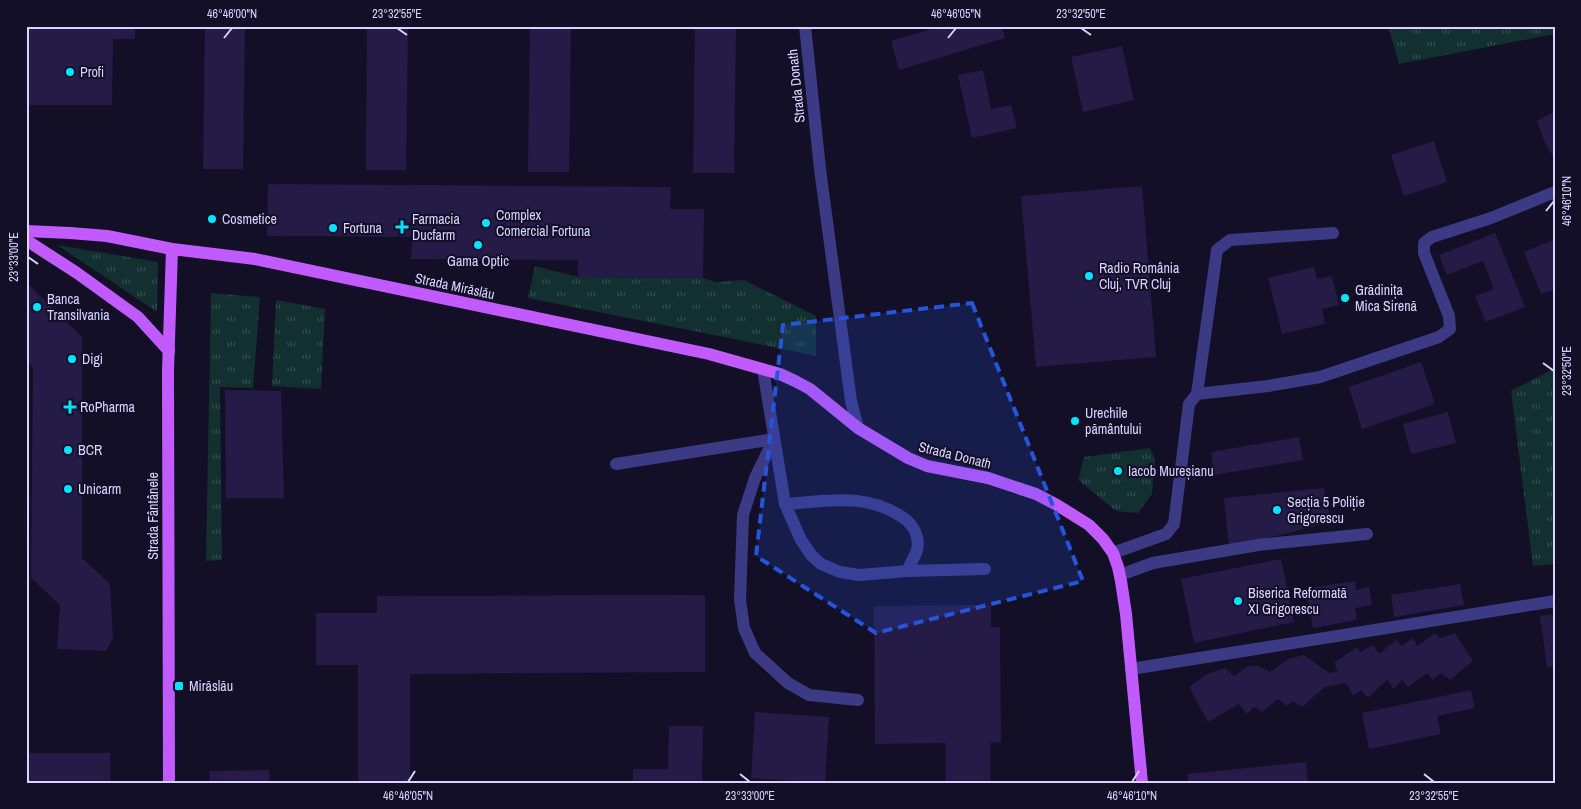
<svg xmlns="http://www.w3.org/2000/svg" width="1581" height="809" viewBox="0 0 1581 809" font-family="'Archivo Narrow',sans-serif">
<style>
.grass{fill:url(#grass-tufts)}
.building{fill:#241b47}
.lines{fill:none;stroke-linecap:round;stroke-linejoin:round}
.minor{stroke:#3d3a85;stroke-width:12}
.major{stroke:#c25bff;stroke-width:12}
.marked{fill:#2655da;fill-opacity:0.2;stroke:#2655da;stroke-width:4;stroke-dasharray:10 6;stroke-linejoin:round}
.ticks{fill:none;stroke:#d9d4ff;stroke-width:2}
.poi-dot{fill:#00e5ff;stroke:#130f26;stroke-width:2}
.labels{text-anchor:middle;stroke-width:4;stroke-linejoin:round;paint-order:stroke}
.poi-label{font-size:14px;fill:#d9d4ff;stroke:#130f26;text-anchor:start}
.street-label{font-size:14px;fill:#d9d4ff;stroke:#130f26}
.neatline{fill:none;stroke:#d9d4ff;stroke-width:2}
.ticks-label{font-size:12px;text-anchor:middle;fill:#d9d4ff}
</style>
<defs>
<pattern id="grass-tufts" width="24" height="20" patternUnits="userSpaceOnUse" patternTransform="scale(1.25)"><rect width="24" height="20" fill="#12302f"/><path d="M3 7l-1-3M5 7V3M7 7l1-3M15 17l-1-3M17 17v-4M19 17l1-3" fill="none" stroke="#344d4e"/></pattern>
</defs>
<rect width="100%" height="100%" fill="#130f26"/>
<g class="grass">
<polygon points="1388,26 1555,26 1555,34 1399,64"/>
<polygon points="57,245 158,262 157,312"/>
<polygon points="535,266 578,277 703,278 716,282 744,280 816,316 816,356 734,339 528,298"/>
<polygon points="211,293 260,297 253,388 220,387 222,560 206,561"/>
<polygon points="276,300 325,309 321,389 272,386"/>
<polygon points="1555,368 1555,564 1533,566 1511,391"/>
<polygon points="1150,448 1155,459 1152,494 1138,513 1116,511 1078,480 1084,457"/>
</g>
<g class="building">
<polygon points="26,26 135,26 135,39 113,39 112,105 26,105"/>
<polygon points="205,26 245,26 243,169 203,169"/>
<polygon points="367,26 408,26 406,170 366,170"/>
<polygon points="530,26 571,26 569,172 528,172"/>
<polygon points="695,26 736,26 734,173 693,173"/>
<polygon points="942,26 1001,26 1005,38 899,70 891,41"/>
<polygon points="1122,46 1134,100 1083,112 1071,57"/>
<polygon points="983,70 991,109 1011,105 1017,128 972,138 958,75"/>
<polygon points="1555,111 1555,160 1544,141 1537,121"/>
<polygon points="1434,141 1447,182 1404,196 1391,155"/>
<polygon points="268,184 671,187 670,209 704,209 703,278 578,277 578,260 411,259 412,237 267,236"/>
<polygon points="1142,186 1156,357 1036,367 1021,196"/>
<polygon points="1495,233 1525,307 1486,322 1475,296 1494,289 1483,261 1447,275 1439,255"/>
<polygon points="1555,239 1555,289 1541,294 1524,252"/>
<polygon points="1314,267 1317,279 1332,276 1339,305 1322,309 1325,324 1282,334 1268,278"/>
<polygon points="26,282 82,337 82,558 110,584 113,638 106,651 57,649 60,605 31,578 33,368 26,360"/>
<polygon points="1421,362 1435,404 1362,429 1349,387"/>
<polygon points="225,390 281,391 284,498 226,498"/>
<polygon points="1448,412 1456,443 1411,454 1403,424"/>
<polygon points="1299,437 1303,460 1214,475 1211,452"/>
<polygon points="1324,488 1331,522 1229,548 1224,498"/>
<polygon points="1281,559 1294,622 1194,643 1181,579"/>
<polygon points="1355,581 1356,590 1369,587 1372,605 1355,608 1357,620 1313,628 1308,600 1318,599 1315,587"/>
<polygon points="1460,584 1464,605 1394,617 1391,595"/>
<polygon points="705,595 705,672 410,674 410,783 358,783 358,665 316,665 316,613 377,613 377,596"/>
<polygon points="991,605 991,627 1000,627 1001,742 990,743 990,783 946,783 946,743 875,744 874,606"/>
<polygon points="1555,614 1555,666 1547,667 1540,616"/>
<polygon points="1435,633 1440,638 1455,633 1473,661 1450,680 1441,673 1433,680 1427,673 1408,687 1402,680 1394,689 1387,680 1368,698 1361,690 1353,696 1346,683 1325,687 1302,707 1293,701 1287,706 1278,699 1262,712 1254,707 1247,714 1239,704 1208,722 1189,687 1209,673 1225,668 1234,676 1248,666 1259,666 1270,672 1288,659 1304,655 1329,673 1338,671 1334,663 1357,647 1360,652 1373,645 1379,654 1396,640 1402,646 1413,638 1417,646"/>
<polygon points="1471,690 1475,708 1437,716 1441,734 1369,749 1362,713"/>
<polygon points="755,712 829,717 825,783 751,778"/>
<polygon points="669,726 703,726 702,783 633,783 633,769 668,769"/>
<rect x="26" y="753" width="84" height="30"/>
<polygon points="1306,762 1308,783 1188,783 1187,774"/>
<polygon points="269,770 269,783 210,783 210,771"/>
</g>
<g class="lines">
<g class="minor">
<polyline points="805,26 820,169 851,401 858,428"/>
<polyline points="763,369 785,504 801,540 812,556 821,564 840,572 859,575 907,571 985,569"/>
<polyline points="1197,394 1217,250 1230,240 1333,233"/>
<polyline points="774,439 755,478 743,515 740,600 744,628 755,653 788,683 809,695 858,700"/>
<polyline points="616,464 774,439"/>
<path d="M 785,504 C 828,501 869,492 905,519 C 914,526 920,538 917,550 C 915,557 910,564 907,571"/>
<polyline points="1113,553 1166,534 1174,524 1189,404 1197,394 1268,386 1320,377 1439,337 1450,329 1449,316 1424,253 1424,243 1432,237 1491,218 1555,192"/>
<polyline points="1120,575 1153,563 1258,545 1367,534"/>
<polyline points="1131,669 1555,601"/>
</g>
<g class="major">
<polyline points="26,231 70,233 107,236 172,249 255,259 709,354 780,374 795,381 810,389 858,428 908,458 927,466 988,478 1036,494 1057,505 1089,525 1103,539 1113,553 1118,567 1121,581 1126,614 1142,783"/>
<polyline points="26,240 77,273 138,317 169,351"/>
<polyline points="169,783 168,371 172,249"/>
</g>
</g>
<path class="marked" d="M 972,303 L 1083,581 L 876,633 L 756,556 L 783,325 Z"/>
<path class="ticks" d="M 397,28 L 407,35M 1081,28 L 1091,35M 224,38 L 232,28M 948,38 L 956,28M 1546,211 L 1554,201M 28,257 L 38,264M 1543,363 L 1554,371M 740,774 L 750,782M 1424,774 L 1434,782M 408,782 L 415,771M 1132,782 L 1139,771"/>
<g class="poi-dot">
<circle cx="70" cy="72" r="5"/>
<circle cx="212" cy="219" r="5"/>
<circle cx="486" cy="223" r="5"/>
<path d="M399.5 219.5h5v5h5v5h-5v5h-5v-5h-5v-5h5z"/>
<circle cx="333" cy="228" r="5"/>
<circle cx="478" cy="245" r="5"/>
<circle cx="1089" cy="276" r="5"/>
<circle cx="1345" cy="298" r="5"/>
<circle cx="37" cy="307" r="5"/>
<circle cx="72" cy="359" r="5"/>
<path d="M67.5 399.5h5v5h5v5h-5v5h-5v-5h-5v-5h5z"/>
<circle cx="1075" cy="421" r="5"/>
<circle cx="68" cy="450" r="5"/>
<circle cx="1118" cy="471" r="5"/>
<circle cx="68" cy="489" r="5"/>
<circle cx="1277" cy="510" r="5"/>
<circle cx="1238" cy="601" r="5"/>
<rect x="174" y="681" width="10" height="10" rx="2.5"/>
</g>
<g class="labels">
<g class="poi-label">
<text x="80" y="77">Profi</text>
<text x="496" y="220">Complex<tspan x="496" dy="16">Comercial Fortuna</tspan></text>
<text x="222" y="224">Cosmetice</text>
<text x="412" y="224">Farmacia<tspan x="412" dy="16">Ducfarm</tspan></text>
<text x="343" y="233">Fortuna</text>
<text x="478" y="266" text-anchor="middle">Gama Optic</text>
<text x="1099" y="273">Radio România<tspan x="1099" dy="16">Cluj, TVR Cluj</tspan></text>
<text x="1355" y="295">Grădinița<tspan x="1355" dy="16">Mica Sirenă</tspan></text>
<text x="47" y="304">Banca<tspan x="47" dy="16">Transilvania</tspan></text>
<text x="82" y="364">Digi</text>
<text x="80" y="412">RoPharma</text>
<text x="1085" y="418">Urechile<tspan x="1085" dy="16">pământului</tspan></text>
<text x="78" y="455">BCR</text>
<text x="1128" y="476">Iacob Mureșianu</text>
<text x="78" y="494">Unicarm</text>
<text x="1287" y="507">Secția 5 Poliție<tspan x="1287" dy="16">Grigorescu</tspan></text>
<text x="1248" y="598">Biserica Reformată<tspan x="1248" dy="16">XI Grigorescu</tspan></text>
<text x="189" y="691">Mirăslău</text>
</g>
<g class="street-label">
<text transform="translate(796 86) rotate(-96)" y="5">Strada Donath</text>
<text transform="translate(455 286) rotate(12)" y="5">Strada Mirăslău</text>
<text transform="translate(955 455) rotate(14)" y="5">Strada Donath</text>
<text transform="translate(153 516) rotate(-90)" y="5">Strada Fântânele</text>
</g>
</g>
<rect width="1581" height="809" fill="none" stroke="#130f26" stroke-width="55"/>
<rect x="28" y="28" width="1526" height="754" class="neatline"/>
<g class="ticks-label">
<text x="232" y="18">46°46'00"N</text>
<text x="397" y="18">23°32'55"E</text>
<text x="956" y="18">46°46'05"N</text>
<text x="1081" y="18">23°32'50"E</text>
<text transform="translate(1567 201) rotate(-90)" y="4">46°46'10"N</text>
<text transform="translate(14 257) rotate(-90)" y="4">23°33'00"E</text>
<text transform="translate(1567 371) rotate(-90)" y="4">23°32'50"E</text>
<text x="408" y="800">46°46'05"N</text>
<text x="750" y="800">23°33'00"E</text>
<text x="1132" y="800">46°46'10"N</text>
<text x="1434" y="800">23°32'55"E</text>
</g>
</svg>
